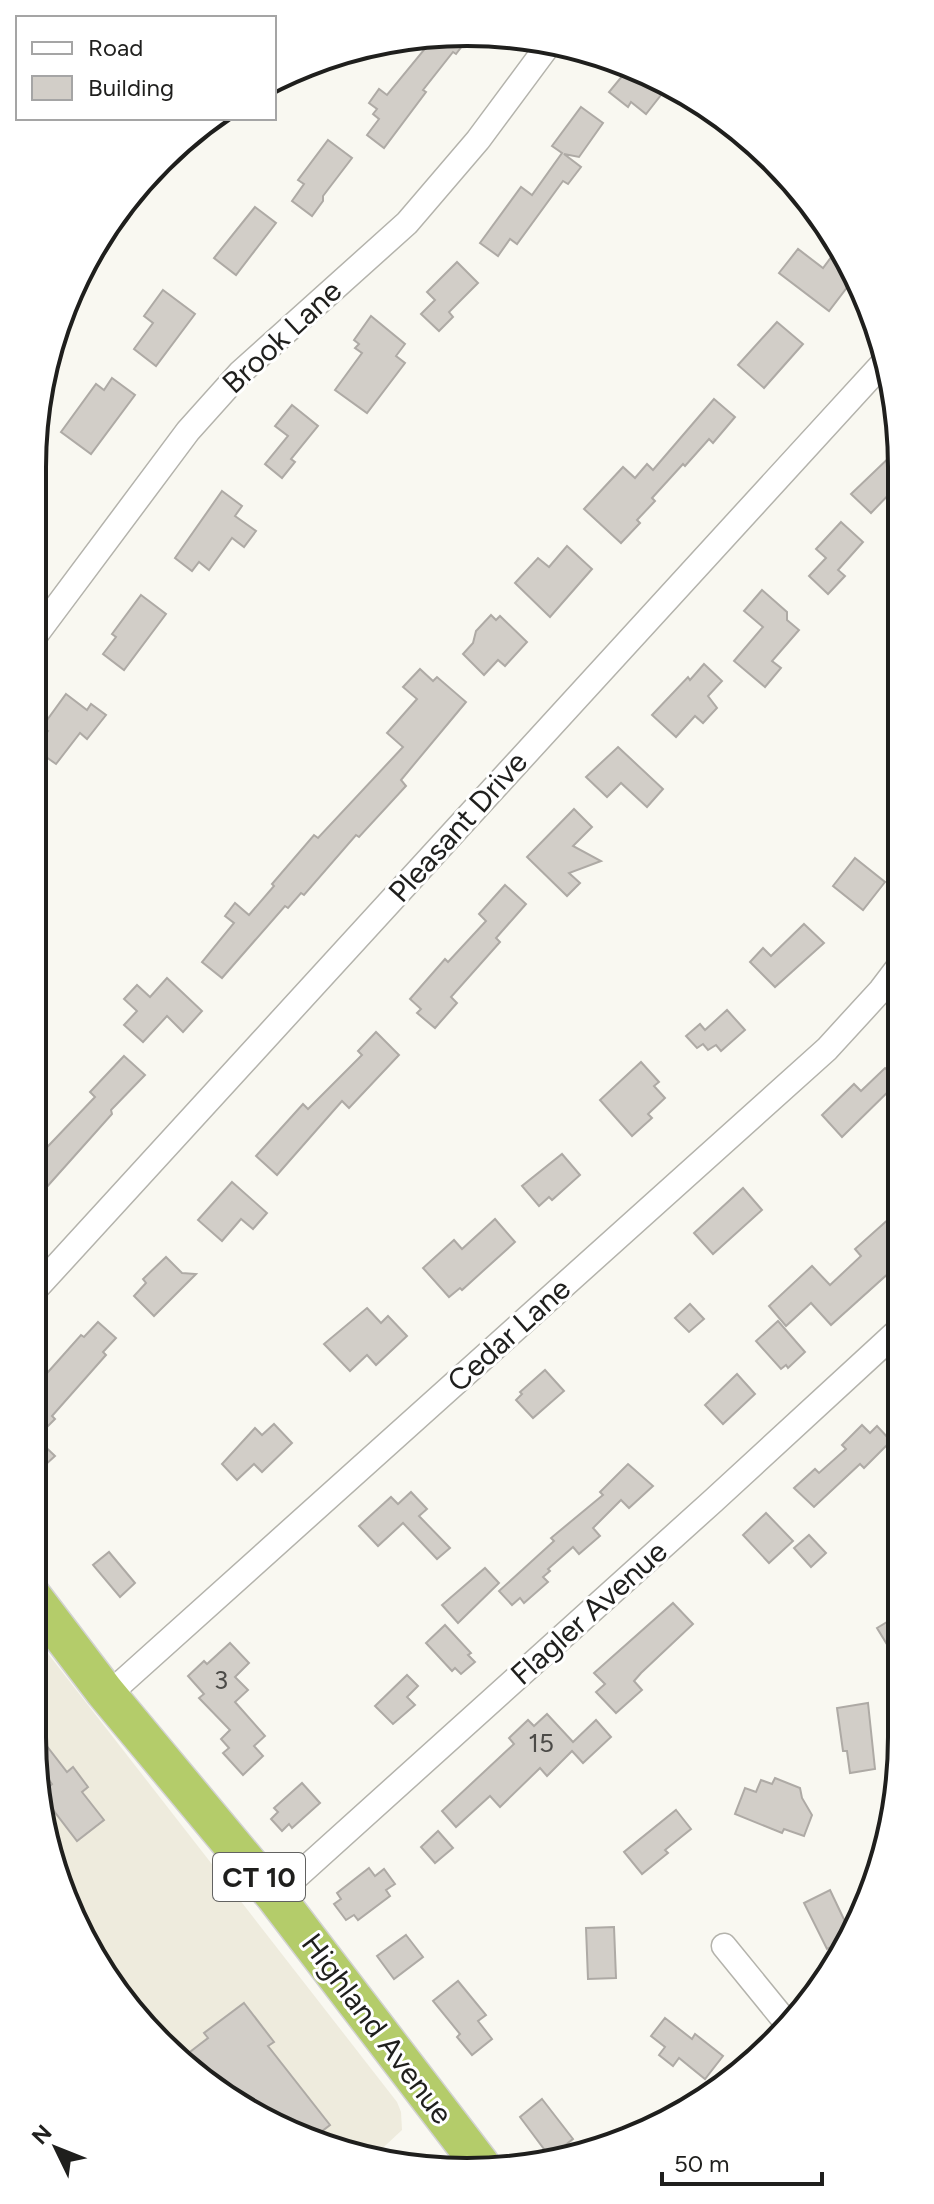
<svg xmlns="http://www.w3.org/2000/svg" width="934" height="2204" viewBox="0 0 934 2204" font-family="Figtree,sans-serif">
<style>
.built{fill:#eeebdd}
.building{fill:#d2cec8;stroke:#aeaaa5;stroke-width:2}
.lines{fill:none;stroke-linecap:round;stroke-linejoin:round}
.minor-casing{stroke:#b4b3ac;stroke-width:27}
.trunk-casing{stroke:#d2d2d2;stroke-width:41}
.minor{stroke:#fff;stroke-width:24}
.trunk{stroke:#b4cc6a;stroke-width:38}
.labels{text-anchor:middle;stroke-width:6;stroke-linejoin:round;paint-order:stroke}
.number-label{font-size:26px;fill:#4c4b48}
.shield{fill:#fff;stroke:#626261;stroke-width:2}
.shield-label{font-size:28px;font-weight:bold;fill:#1f1f1d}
.street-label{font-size:30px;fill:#1f1f1d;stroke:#fff}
.rim{fill:none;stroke:#1f1f1d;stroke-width:4}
</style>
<rect width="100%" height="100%" fill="#f9f8f1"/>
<polygon class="built" points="32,1633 397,2102 401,2112 402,2130 371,2159 250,2114 140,2023 55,1877 32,1737"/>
<g class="building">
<polygon points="439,33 469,37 456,54 453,52 423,90 426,92 384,148 367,135 379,119 373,114 377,109 369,103 379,89 387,95 433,39 429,36"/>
<polygon points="628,69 661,95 646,114 631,102 628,107 609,92"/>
<polygon points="581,107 603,123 579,157 564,154 581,167 568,184 563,181 517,244 510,239 498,256 480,243 521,187 532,195 562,153 552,146"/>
<polygon points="328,140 352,158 323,196 323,201 312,216 292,201 304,184 298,180"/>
<polygon points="255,207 276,223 236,275 214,258"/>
<polygon points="838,248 855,277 829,311 779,273 798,249 823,268"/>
<polygon points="457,262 478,283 449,312 453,317 439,331 421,314 435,300 427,292"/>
<polygon points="163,290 195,314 156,366 134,349 153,323 144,316"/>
<polygon points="371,316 405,344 396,356 405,363 367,413 335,390 362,353 355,348 359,344 354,340"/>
<polygon points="777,322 803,344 764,388 738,365"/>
<polygon points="112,378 135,395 91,454 61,432 96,384 104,390"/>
<polygon points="714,399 735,417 713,443 709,439 685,466 683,464 652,498 655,501 637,520 640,523 621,543 584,509 623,467 635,478 647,464 653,470"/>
<polygon points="292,405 318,426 291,459 295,462 282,478 265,464 288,436 275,426"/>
<polygon points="898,449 898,485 871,513 851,494"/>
<polygon points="222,491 242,506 235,516 256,531 244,547 232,538 209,570 199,562 192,571 175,558"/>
<polygon points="841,522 863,542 838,570 845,576 828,594 809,576 826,558 816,549"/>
<polygon points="567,546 592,569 550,617 515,583 538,558 549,567"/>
<polygon points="762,590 787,612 787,620 799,630 772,661 781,668 765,687 734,661 763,627 744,611"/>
<polygon points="141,595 166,614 124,670 103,654 116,637 112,634"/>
<polygon points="491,615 496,620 500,616 527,642 505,666 498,660 484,675 463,654 473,643 476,631"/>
<polygon points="704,664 722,681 708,696 717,708 703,723 695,716 676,737 652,715 688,677 690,680"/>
<polygon points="420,669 433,681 437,677 466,702 401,780 406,786 359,837 356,835 304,895 301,893 288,908 285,906 222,978 202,962 234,923 225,916 235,903 249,915 274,886 272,884 314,835 318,838 403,747 387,733 417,699 403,687"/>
<polygon points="66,694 87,710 91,704 106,715 87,739 80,733 56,764 35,749 48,731 42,727"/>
<polygon points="618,747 663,789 647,807 621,783 607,797 586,777"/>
<polygon points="574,809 592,827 573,846 601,861 569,873 580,883 567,896 527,857"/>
<polygon points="855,858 885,882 863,910 833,886"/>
<polygon points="505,885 526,904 496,938 500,942 451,997 457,1003 435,1028 417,1013 421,1009 410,999 445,959 448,962 486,921 479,914"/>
<polygon points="804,924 824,943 775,987 750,962 763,948 771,956"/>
<polygon points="167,978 202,1011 183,1032 167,1016 143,1042 124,1025 137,1011 124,999 137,985 150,997"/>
<polygon points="727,1010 745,1030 721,1051 716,1045 708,1050 703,1044 697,1048 686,1036 700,1024 705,1030"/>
<polygon points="376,1032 399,1055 349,1108 342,1101 277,1175 256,1156 303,1104 308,1109 362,1055 358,1051"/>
<polygon points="124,1056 145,1075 111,1110 112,1114 45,1189 32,1177 32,1163 95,1097 90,1092"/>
<polygon points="641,1062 659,1082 654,1086 665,1098 648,1114 652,1118 632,1136 600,1100"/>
<polygon points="885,1068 899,1081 842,1137 822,1115 854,1084 861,1091"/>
<polygon points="562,1154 580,1175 552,1200 549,1197 539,1206 522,1186"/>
<polygon points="232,1182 267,1213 253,1229 241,1219 222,1241 198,1220"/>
<polygon points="743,1188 762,1210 713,1254 694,1233"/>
<polygon points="900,1209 901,1283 890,1272 831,1325 811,1303 786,1326 769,1306 812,1266 830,1285 861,1256 855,1249"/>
<polygon points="495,1219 515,1242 462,1290 460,1288 449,1297 423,1268 454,1240 462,1249"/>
<polygon points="166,1257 182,1273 196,1274 154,1316 134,1296 146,1283 143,1279"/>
<polygon points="690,1304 704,1319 689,1332 675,1318"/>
<polygon points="367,1308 381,1323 388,1316 407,1336 376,1365 367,1355 350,1371 324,1344"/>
<polygon points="778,1321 805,1352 788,1368 786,1365 781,1369 756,1341"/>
<polygon points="98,1322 116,1338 103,1352 106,1355 52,1416 55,1419 36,1438 55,1456 32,1477 32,1390 81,1335 84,1337"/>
<polygon points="545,1370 564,1391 533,1418 516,1400 522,1394 520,1392"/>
<polygon points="737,1374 755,1394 723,1424 705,1405"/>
<polygon points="274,1424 292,1443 262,1472 254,1464 237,1480 222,1464 255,1428 262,1435"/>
<polygon points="862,1425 870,1433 877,1426 891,1441 864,1468 860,1464 814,1507 794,1488 815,1469 819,1473 846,1449 842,1445"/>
<polygon points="628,1464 653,1486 629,1508 621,1500 593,1528 600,1536 579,1554 573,1547 548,1569 550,1571 543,1577 548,1582 524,1603 520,1598 512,1605 499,1591 554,1541 551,1538 603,1495 600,1492"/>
<polygon points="411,1492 427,1509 419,1516 450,1548 437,1559 403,1523 378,1546 359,1526 391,1497 398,1504"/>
<polygon points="766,1513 793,1541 769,1563 743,1535"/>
<polygon points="809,1535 826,1553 811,1567 794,1548"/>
<polygon points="109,1552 135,1583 120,1597 93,1565"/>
<polygon points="485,1568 499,1583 458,1623 442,1605"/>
<polygon points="673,1603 693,1624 641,1673 634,1681 642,1690 616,1713 596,1692 605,1684 594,1673"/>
<polygon points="902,1613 902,1669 877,1628"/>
<polygon points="445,1625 471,1653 468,1655 475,1662 461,1674 455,1668 452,1671 426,1643"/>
<polygon points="230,1643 249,1663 235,1677 248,1690 235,1702 265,1736 254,1746 263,1756 243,1775 223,1753 229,1748 221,1739 230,1730 199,1698 204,1694 188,1676 204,1661 207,1664"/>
<polygon points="407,1675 418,1686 407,1697 415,1705 393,1724 375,1706"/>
<polygon points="868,1703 875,1769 850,1773 847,1751 843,1751 837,1708"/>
<polygon points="547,1714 573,1742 596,1720 611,1737 583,1763 572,1751 547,1776 540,1768 500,1807 490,1796 456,1827 442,1811 514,1744 509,1738 528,1720 534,1726"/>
<polygon points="32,1727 67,1772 73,1767 88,1787 82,1792 104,1820 77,1841 41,1794 52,1784 37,1764"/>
<polygon points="775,1778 800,1788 802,1798 812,1815 804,1836 784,1829 782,1833 735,1814 745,1788 756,1792 761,1780 772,1784"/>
<polygon points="302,1783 320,1803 292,1828 289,1824 282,1831 271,1819 278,1812 274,1808"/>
<polygon points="676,1810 691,1829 665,1850 668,1853 642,1874 624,1852"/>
<polygon points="438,1831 453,1848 435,1863 421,1847"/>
<polygon points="369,1868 375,1876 384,1869 395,1884 386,1890 390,1896 358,1920 354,1915 346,1920 334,1904 341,1899 337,1893"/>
<polygon points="830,1890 849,1930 841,1942 827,1949 804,1903"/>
<polygon points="614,1927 616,1978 588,1979 586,1928"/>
<polygon points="406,1935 423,1957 394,1979 377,1956"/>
<polygon points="458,1981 486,2015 478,2021 492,2039 472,2055 457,2037 460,2034 433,2001"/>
<polygon points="244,2003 274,2042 268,2046 330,2125 313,2138 250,2114 182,2058 208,2038 204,2033"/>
<polygon points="665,2018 692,2039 695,2034 723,2056 705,2079 679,2058 673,2066 659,2055 665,2047 651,2036"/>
<polygon points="542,2099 573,2139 550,2157 520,2117"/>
</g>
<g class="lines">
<defs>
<g id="minor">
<polyline points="32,640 188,431 240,373 407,223 478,140 547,47"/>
<polyline points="32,1293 885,361"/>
<polyline points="108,1695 827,1049 881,990 900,965"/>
<polyline points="275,1896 713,1501 901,1328"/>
<polyline points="724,1946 790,2027"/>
</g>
<polyline id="trunk" points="32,1596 105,1692 275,1896 480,2164"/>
</defs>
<use href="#minor" class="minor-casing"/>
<use href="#trunk" class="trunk-casing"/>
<use href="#minor" class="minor"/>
<use href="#trunk" class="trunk"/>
</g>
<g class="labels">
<g class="number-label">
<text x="221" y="1689">3</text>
<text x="541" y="1752">15</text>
</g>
<rect class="shield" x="213" y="1853" width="92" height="48" rx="6"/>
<g class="shield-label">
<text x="259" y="1887">CT 10</text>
</g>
<g class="street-label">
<text transform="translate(282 337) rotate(-43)" y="10">Brook Lane</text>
<text transform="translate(458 827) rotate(-48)" y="10">Pleasant Drive</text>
<text transform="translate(509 1335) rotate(-42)" y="10">Cedar Lane</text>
<text transform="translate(589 1613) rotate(-42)" y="10">Flagler Avenue</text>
<text transform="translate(377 2029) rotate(53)" y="10">Highland Avenue</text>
</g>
</g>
<path d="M0 0H934V2204H0ZM467 46H467A421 421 0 0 1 888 467V1737A421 421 0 0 1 467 2158H467A421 421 0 0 1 46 1737V467A421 421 0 0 1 467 46Z" fill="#fff" fill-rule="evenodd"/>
<path class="rim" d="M467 46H467A421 421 0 0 1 888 467V1737A421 421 0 0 1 467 2158H467A421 421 0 0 1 46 1737V467A421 421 0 0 1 467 46Z"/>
<rect x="16" y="16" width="260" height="104" fill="#ffffff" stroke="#a5a5a5" stroke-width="2"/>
<rect x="32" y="42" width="40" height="12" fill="#ffffff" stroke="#a5a5a5" stroke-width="2"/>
<text x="88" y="56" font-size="24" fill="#1f1f1d">Road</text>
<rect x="32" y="76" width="40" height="24" fill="#d2cec8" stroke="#a5a5a5" stroke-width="2"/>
<text x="88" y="96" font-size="24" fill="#1f1f1d">Building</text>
<g transform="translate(56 2148) rotate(313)" stroke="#ffffff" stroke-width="6" paint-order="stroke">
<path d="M0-6L14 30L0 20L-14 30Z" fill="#1f1f1d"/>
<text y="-12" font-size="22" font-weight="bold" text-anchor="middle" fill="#1f1f1d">N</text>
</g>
<path d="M662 2172v12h160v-12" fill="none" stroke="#1f1f1d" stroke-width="4"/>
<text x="674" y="2172" font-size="24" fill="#1f1f1d" stroke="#ffffff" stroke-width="6" paint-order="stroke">50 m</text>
</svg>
